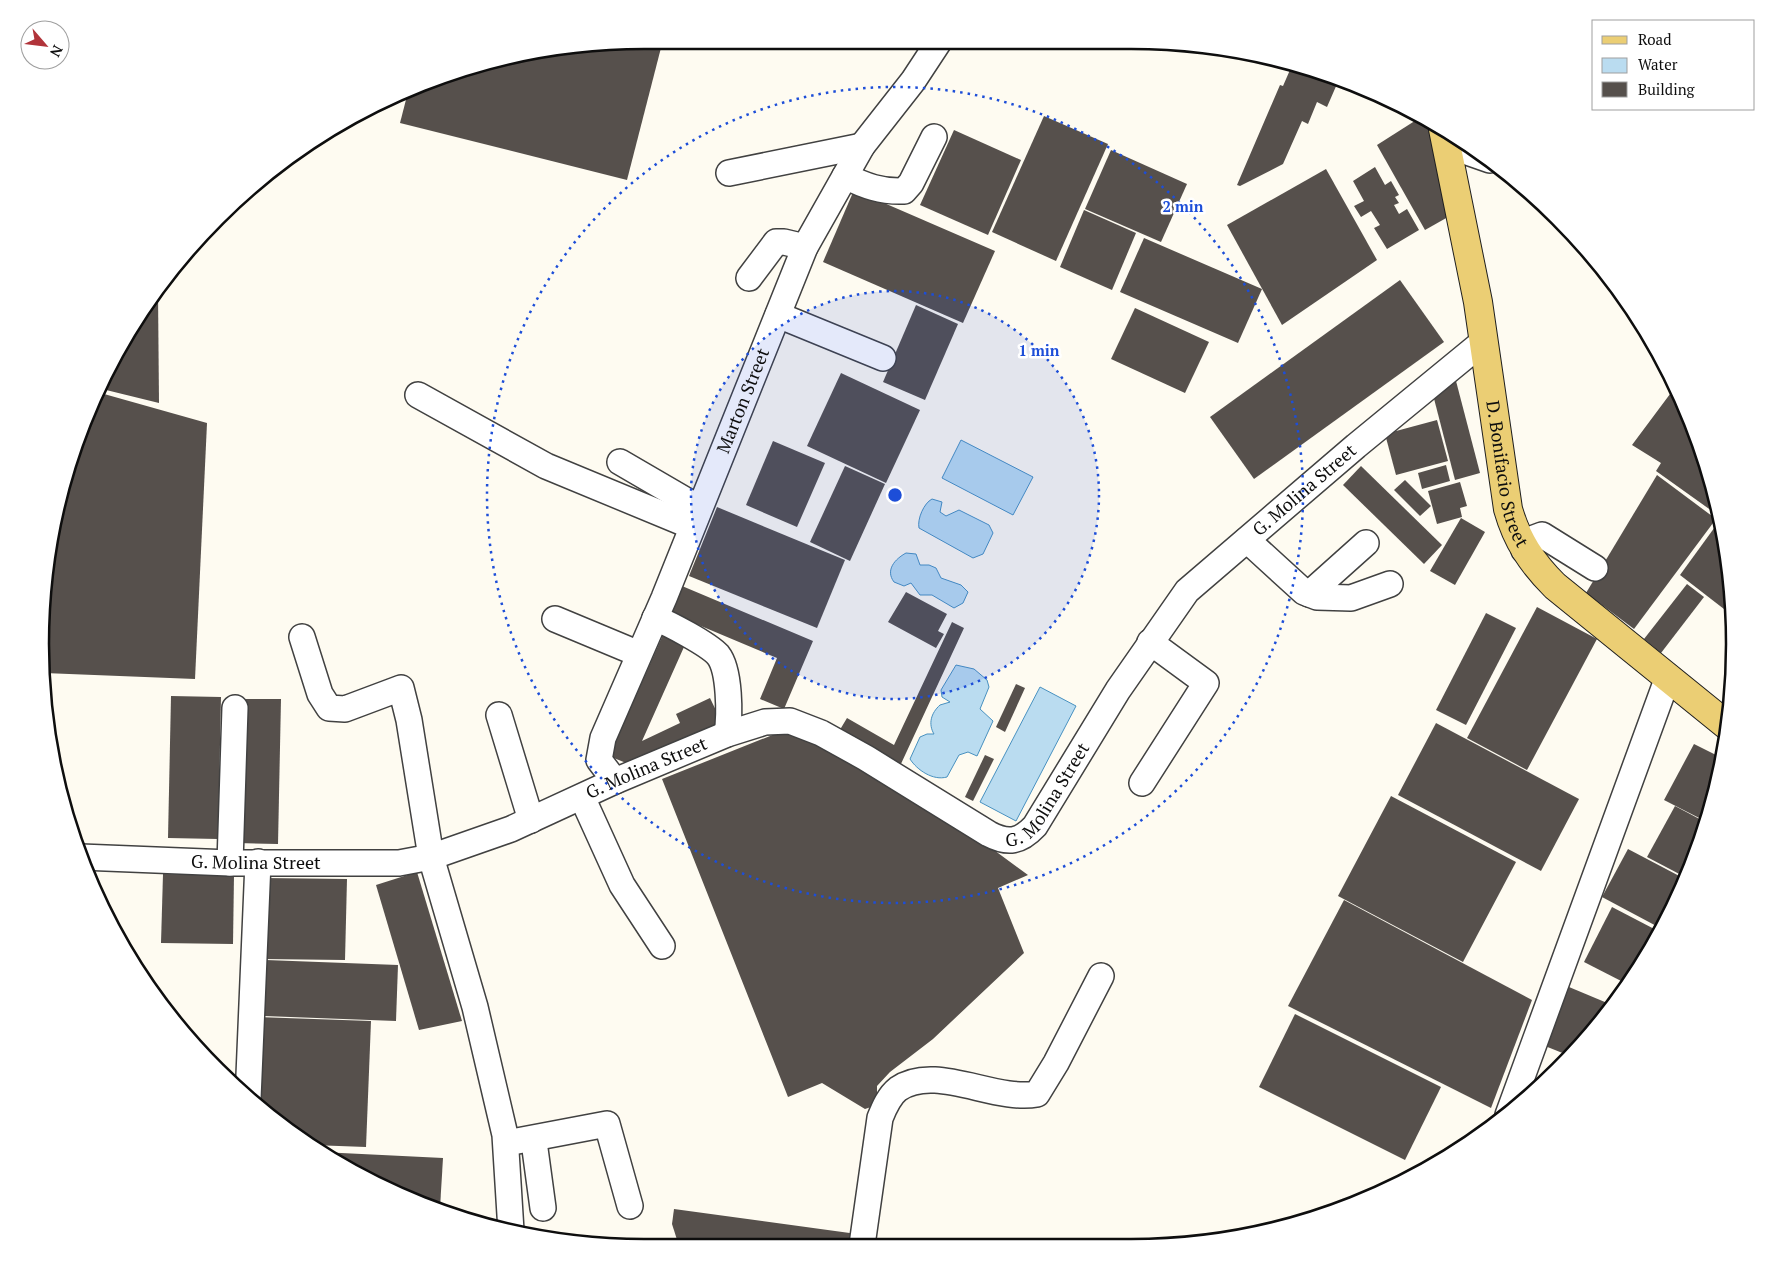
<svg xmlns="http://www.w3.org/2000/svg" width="1775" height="1288" viewBox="0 0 1775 1288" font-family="'PT Serif',serif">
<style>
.water{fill:#badcf0;stroke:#4891c0}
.building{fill:#56504c}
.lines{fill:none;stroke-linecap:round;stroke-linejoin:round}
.minor-casing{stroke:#414141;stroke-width:28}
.major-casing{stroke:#1f1f1f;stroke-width:30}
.minor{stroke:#fff;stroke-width:25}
.major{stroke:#ebce74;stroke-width:28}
.ring{fill:none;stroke:#1d4ed8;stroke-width:2.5;stroke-dasharray:2.5 5}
.labels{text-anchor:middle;stroke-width:5;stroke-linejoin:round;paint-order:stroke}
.street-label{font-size:18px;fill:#0e0e0e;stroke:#fff}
.rim{fill:none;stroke:#0e0e0e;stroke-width:2.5}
.centre{fill:#1d4ed8;stroke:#fff;stroke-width:2.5}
.ring-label{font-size:15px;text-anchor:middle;font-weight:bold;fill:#1d4ed8;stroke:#fff;stroke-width:5;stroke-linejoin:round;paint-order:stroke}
</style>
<rect width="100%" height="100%" fill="#fefbf1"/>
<g class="water">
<polygon points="961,440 1033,477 1013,515 942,478"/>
<path d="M 932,499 L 942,502 L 940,512 L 946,516 L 959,510 L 989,525 L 993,533 L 983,554 L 973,558 L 919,528 C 917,519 924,503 932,499 Z"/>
<path d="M 906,553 L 916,554 L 920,565 L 929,565 L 936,568 L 941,578 L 961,585 L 968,592 L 963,603 L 954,608 L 932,595 L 920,595 L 911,583 L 904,586 L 894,582 C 885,570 895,559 906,553 Z"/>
<path d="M 956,665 L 974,669 L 987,680 L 989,687 L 980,709 L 993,721 L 977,756 L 968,752 L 959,755 L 947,777 C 933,781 917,770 910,759 L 920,737 L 927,734 L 934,734 C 928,724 931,713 940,705 L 950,702 L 942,697 L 941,690 Z"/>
<polygon points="1040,687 1076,706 1016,821 980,802"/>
</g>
<g class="building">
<polygon points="644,40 663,40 627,180 400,123 409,88 413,86 487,61"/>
<polygon points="1293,63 1362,86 1382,97 1379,102 1337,84 1327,107 1317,102 1308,124 1302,121 1283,164 1240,186 1237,185 1280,85 1283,86"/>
<polygon points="1044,116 1108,144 1056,261 992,232"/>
<polygon points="1421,117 1430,122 1448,217 1425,230 1377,145"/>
<polygon points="954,130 1021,160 988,235 920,205"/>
<polygon points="1111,150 1187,184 1161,242 1085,209"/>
<polygon points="1375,167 1385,185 1391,181 1399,195 1395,197 1399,203 1394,205 1399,214 1407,209 1419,230 1387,249 1374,228 1380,225 1371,211 1361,217 1354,206 1364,201 1353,181"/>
<polygon points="1326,169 1377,260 1282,325 1227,225"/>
<polygon points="854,190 995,251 963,323 823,262"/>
<polygon points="1084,210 1136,233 1112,290 1060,267"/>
<polygon points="1144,238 1262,289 1238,343 1120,292"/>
<polygon points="1400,280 1444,342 1254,479 1210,417"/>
<polygon points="158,293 159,403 98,388 102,377"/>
<polygon points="916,305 958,324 925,400 883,382"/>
<polygon points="1135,308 1209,342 1185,393 1111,359"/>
<polygon points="841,373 920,410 886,483 807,446"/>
<polygon points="1456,381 1480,473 1455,480 1431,387"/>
<polygon points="1676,386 1714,487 1719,516 1656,471 1661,463 1632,445"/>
<polygon points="97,392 207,423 195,679 44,673 41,605 52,526"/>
<polygon points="1437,420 1448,461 1396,475 1385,434"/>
<polygon points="773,441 825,463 797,527 746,505"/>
<polygon points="1446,465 1450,481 1422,489 1418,473"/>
<polygon points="845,466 885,484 850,561 810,542"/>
<polygon points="1361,466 1442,545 1424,564 1343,485"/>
<polygon points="1657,475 1716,519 1634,629 1586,593"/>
<polygon points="1405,480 1431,506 1420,516 1394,490"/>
<polygon points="1460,482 1467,506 1460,508 1462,517 1437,524 1428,491"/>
<polygon points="717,507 845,560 817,628 689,576"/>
<polygon points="1461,518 1485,532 1455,585 1430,571"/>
<polygon points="1720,520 1734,604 1733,616 1680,575"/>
<polygon points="1687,584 1704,597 1661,653 1644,639"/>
<polygon points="682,586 813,641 784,709 760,699 777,658 670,613"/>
<polygon points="906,592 947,614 938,631 944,634 936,648 888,622"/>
<polygon points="1537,607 1597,639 1527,770 1467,738"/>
<polygon points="1486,613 1516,628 1466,725 1436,710"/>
<polygon points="952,622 964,628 900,766 838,733 847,718 894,745"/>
<polygon points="666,628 688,638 642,741 680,723 676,714 710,698 722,723 631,765 609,756"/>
<polygon points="1016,684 1025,688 1005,732 996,727"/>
<polygon points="171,696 221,697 218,839 168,838"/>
<polygon points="240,699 281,699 278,844 237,843"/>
<polygon points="1436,723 1579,799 1541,871 1398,795"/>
<polygon points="785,730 839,749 979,839 1028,875 998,888 1024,953 933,1039 890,1072 877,1086 877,1105 865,1109 822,1083 788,1097 662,779"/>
<polygon points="1694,744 1722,758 1707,822 1664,800"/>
<polygon points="985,755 994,759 973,801 965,797"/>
<polygon points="1391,796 1516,862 1463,962 1338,896"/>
<polygon points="1675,806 1707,823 1703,838 1685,877 1647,857"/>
<polygon points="1628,849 1685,879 1662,929 1602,897"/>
<polygon points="417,872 462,1021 419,1030 376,885"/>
<polygon points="163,874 234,875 233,944 161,943"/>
<polygon points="264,878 347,879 345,960 262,959"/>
<polygon points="1344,900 1532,1000 1491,1108 1288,1006"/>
<polygon points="1612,907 1660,932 1654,946 1627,984 1584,962"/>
<polygon points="266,960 398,965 396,1021 264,1016"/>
<polygon points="1569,987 1612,1005 1585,1042 1570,1056 1545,1046"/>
<polygon points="1295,1014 1441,1087 1405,1160 1259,1087"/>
<polygon points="257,1017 371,1021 366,1147 312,1145 254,1104"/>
<polygon points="321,1152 443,1158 440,1208 342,1167"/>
<polygon points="674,1209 857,1234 855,1245 679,1246 672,1224"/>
</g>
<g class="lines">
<defs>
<g id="minor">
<polyline points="1447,145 1490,160"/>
<polyline points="729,173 862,146"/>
<path d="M 845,176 C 865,186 882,192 904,191 L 911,183 L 934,137"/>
<polyline points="749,278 776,242 784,242 805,247"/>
<polyline points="778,315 883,358"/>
<polyline points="418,395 546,466 691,526"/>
<polyline points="620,462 699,508"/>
<polyline points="1247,540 1304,592 1317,597 1351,598 1390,584"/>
<polyline points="1524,550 1534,538 1542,535 1595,568"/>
<polyline points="1309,594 1366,543"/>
<path d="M 655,618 C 670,624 708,644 718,655 C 730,670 730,715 727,734"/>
<polyline points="555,619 639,654"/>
<polyline points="302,637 320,694 329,708 345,709 401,688 409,720 431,857 475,1007 505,1135 511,1231"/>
<polyline points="499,715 531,820"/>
<path id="s1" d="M 615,781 L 599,760 L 603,738 L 664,598 L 805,247 L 862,146 L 913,81 L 940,40"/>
<polyline points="1142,783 1206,683 1150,642"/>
<polyline points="582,797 622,885 662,946"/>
<path id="s2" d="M 81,857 L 230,863 L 399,863 L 431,857 L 511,829 L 615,781 L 727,734 L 765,722 L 790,721 L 821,733 L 866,758 L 989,834 C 1008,844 1020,842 1035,826 L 1118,690 L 1187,591 L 1356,446 L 1484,341"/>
<polyline points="230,863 235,708"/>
<polyline points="248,1099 258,862"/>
<polyline points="1508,1115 1668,677"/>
<polyline points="507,1143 607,1124 630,1206"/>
<polyline points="535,1149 543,1208"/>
<path d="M 862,1245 L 880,1118 C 884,1108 889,1096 898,1089 C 935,1063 994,1102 1037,1094 L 1056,1063 L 1101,976"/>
</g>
<g id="major">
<path id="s3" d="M 1443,129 L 1478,302 L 1508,509 C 1517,541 1532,563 1555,586 L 1729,727"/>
</g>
</defs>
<use href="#minor" class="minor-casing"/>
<use href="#major" class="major-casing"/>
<use href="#minor" class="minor"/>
<use href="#major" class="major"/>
</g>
<circle cx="895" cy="495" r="204" fill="#1d4ed8" fill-opacity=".12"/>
<g class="ring">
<circle cx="895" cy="495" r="204"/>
<circle cx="895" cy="495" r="408"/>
</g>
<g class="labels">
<g class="street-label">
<text dy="6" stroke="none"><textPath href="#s1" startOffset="414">Marton Street</textPath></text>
<text dy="6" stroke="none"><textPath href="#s3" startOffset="351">D. Bonifacio Street</textPath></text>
<text dy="6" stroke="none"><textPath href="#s2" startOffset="1452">G. Molina Street</textPath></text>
<text dy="6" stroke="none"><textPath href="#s2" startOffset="584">G. Molina Street</textPath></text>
<text dy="6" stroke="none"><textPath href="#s2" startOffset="1048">G. Molina Street</textPath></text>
<text dy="6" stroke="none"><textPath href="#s2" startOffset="175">G. Molina Street</textPath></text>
</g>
</g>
<path d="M0 0H1775V1288H0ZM644 49H1131A595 595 0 0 1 1726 644V644A595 595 0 0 1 1131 1239H644A595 595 0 0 1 49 644V644A595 595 0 0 1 644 49Z" fill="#fff" fill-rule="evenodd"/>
<path class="rim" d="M644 49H1131A595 595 0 0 1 1726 644V644A595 595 0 0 1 1131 1239H644A595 595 0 0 1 49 644V644A595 595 0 0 1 644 49Z"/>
<circle cx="895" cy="495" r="8" class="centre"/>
<g class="ring-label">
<text x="1183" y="212">2 min</text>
<text x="1039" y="356">1 min</text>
</g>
<rect x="1592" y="20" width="162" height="90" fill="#ffffff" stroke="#9f9f9f"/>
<rect x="1602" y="36" width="25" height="8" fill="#ebce74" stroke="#9f9f9f"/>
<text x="1638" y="45" font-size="15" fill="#0e0e0e">Road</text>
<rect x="1602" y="58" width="25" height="15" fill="#badcf0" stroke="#9f9f9f"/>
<text x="1638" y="70" font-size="15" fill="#0e0e0e">Water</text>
<rect x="1602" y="82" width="25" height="15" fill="#56504c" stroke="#9f9f9f"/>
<text x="1638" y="95" font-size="15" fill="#0e0e0e">Building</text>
<g transform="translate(45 45) rotate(118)"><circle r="24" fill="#ffffff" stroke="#9f9f9f"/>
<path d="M0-4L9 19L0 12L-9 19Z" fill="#b1343a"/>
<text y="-8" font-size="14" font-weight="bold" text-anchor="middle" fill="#0e0e0e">N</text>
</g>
</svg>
